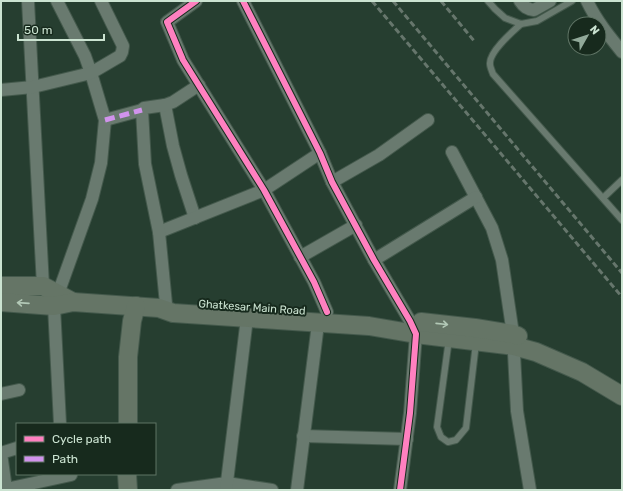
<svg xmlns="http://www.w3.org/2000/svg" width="623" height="491" viewBox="0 0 623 491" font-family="Rubik,sans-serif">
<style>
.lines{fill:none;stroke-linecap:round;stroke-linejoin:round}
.lane-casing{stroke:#44594c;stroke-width:8}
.street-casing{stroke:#44594c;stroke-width:14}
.secondary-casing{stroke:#44594c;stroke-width:20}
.lane{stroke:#697a6f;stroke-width:6}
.street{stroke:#697a6f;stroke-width:12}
.secondary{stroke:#657566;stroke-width:18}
.rail{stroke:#66766c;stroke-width:3;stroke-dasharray:6 3;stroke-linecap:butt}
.quiet{stroke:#d193ec;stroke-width:5;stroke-dasharray:10 5;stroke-linecap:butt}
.cycleway-casing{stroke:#172a1d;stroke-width:8}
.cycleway{stroke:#ff80c0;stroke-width:6}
.oneway{stroke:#b2c8b6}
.labels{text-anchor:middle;stroke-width:4;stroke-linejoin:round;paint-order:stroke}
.street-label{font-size:11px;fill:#cbe3d1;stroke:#172a1d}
</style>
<rect width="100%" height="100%" fill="#263e30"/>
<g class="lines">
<defs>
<g id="lane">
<polyline points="488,1 495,9 505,18 521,24 537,21 572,1"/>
<path d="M 521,24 C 512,32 489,52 490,64 C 490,67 492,71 493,74 L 622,220"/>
<polyline points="603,198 622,180"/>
<polyline points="449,339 437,427 441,437 448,442 456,440 466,428 476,343"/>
</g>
<g id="street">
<polyline points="28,1 43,286"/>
<polyline points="57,1 85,56 91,73 105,120 101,163 92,199 58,294"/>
<polyline points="196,1 167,22 183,60 264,190 314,282 327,312"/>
<polyline points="243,1 320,153 332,182 374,260 410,321 416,334 410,413 400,490"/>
<path d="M 520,1 C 524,7 527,9 534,10 L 550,1"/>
<path d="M 587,1 C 596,20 609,36 622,52"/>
<polyline points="1,90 33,87 91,73 120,56 122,52 123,46 101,1"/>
<polyline points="165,105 173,146 181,175 195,218"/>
<polyline points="105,120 142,110"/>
<polyline points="452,152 492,228 502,260 513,334 517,411 530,490"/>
<polyline points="332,182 379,155 428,120"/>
<polyline points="159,232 264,190 320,153"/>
<polyline points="300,257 356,225"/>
<polyline points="374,260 476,197"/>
<polyline points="166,304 159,232 145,164 142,110 144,108 165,105 173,102 199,85"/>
<polyline points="54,306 60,424"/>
<polyline points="1,394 19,390"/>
<polyline points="303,436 407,439"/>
<polyline points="17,448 1,453 6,489 71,475"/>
<polyline points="177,490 227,483 272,490"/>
<polyline points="226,490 247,318"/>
<polyline points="297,490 318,324"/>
</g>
<g id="secondary">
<polyline points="1,286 43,286 73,302"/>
<polyline points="1,302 54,306 73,302 159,308 173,313 369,326 416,334 514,346 536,352 582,372 622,396"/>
<polyline points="421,322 475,328 513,334 518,336"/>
<polyline points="128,424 128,357 132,321 136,306"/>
<polyline points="127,474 128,490"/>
</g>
</defs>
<use href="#lane" class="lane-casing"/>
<use href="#street" class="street-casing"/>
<use href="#secondary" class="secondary-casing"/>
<use href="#lane" class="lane"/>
<use href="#street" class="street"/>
<use href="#secondary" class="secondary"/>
<g class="rail">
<polyline points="372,1 622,297"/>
<polyline points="393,1 622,273"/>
<polyline points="441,1 475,42"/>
</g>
<polyline class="quiet" points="105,120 142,110"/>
<defs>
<g id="cycleway">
<polyline points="196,1 167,22 183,60 264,190 314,282 327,312"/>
<polyline points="243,1 320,153 332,182 374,260 410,321 416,334 410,413 400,490"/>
</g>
</defs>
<use href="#cycleway" class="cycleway-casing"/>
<use href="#cycleway" class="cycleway"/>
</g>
<defs><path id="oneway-shaft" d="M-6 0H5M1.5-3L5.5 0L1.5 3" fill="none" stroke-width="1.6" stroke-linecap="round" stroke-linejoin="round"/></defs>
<g class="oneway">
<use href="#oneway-shaft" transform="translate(23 303) rotate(-176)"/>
<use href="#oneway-shaft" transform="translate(442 324) rotate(6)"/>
</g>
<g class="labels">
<g class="street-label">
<text transform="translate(252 307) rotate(4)" y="4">Ghatkesar Main Road</text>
</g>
</g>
<rect width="623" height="491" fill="none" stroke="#cbe3d1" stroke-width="4"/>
<rect x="16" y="423" width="140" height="52" fill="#172a1d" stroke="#5f7465"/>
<rect x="24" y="436" width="20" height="6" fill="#ff80c0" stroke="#5f7465"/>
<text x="52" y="443" font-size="12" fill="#cbe3d1">Cycle path</text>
<rect x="24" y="456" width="20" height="6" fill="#d193ec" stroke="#5f7465"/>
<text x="52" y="463" font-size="12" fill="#cbe3d1">Path</text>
<g transform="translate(587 36) rotate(51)"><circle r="19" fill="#172a1d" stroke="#5f7465"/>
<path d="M0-3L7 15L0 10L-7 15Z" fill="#91a999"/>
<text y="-6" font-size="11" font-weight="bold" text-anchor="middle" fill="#cbe3d1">N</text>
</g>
<path d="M18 34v6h86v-6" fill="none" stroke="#cbe3d1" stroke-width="2"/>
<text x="24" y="34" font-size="12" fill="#cbe3d1" stroke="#172a1d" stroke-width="3" paint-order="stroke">50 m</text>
</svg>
